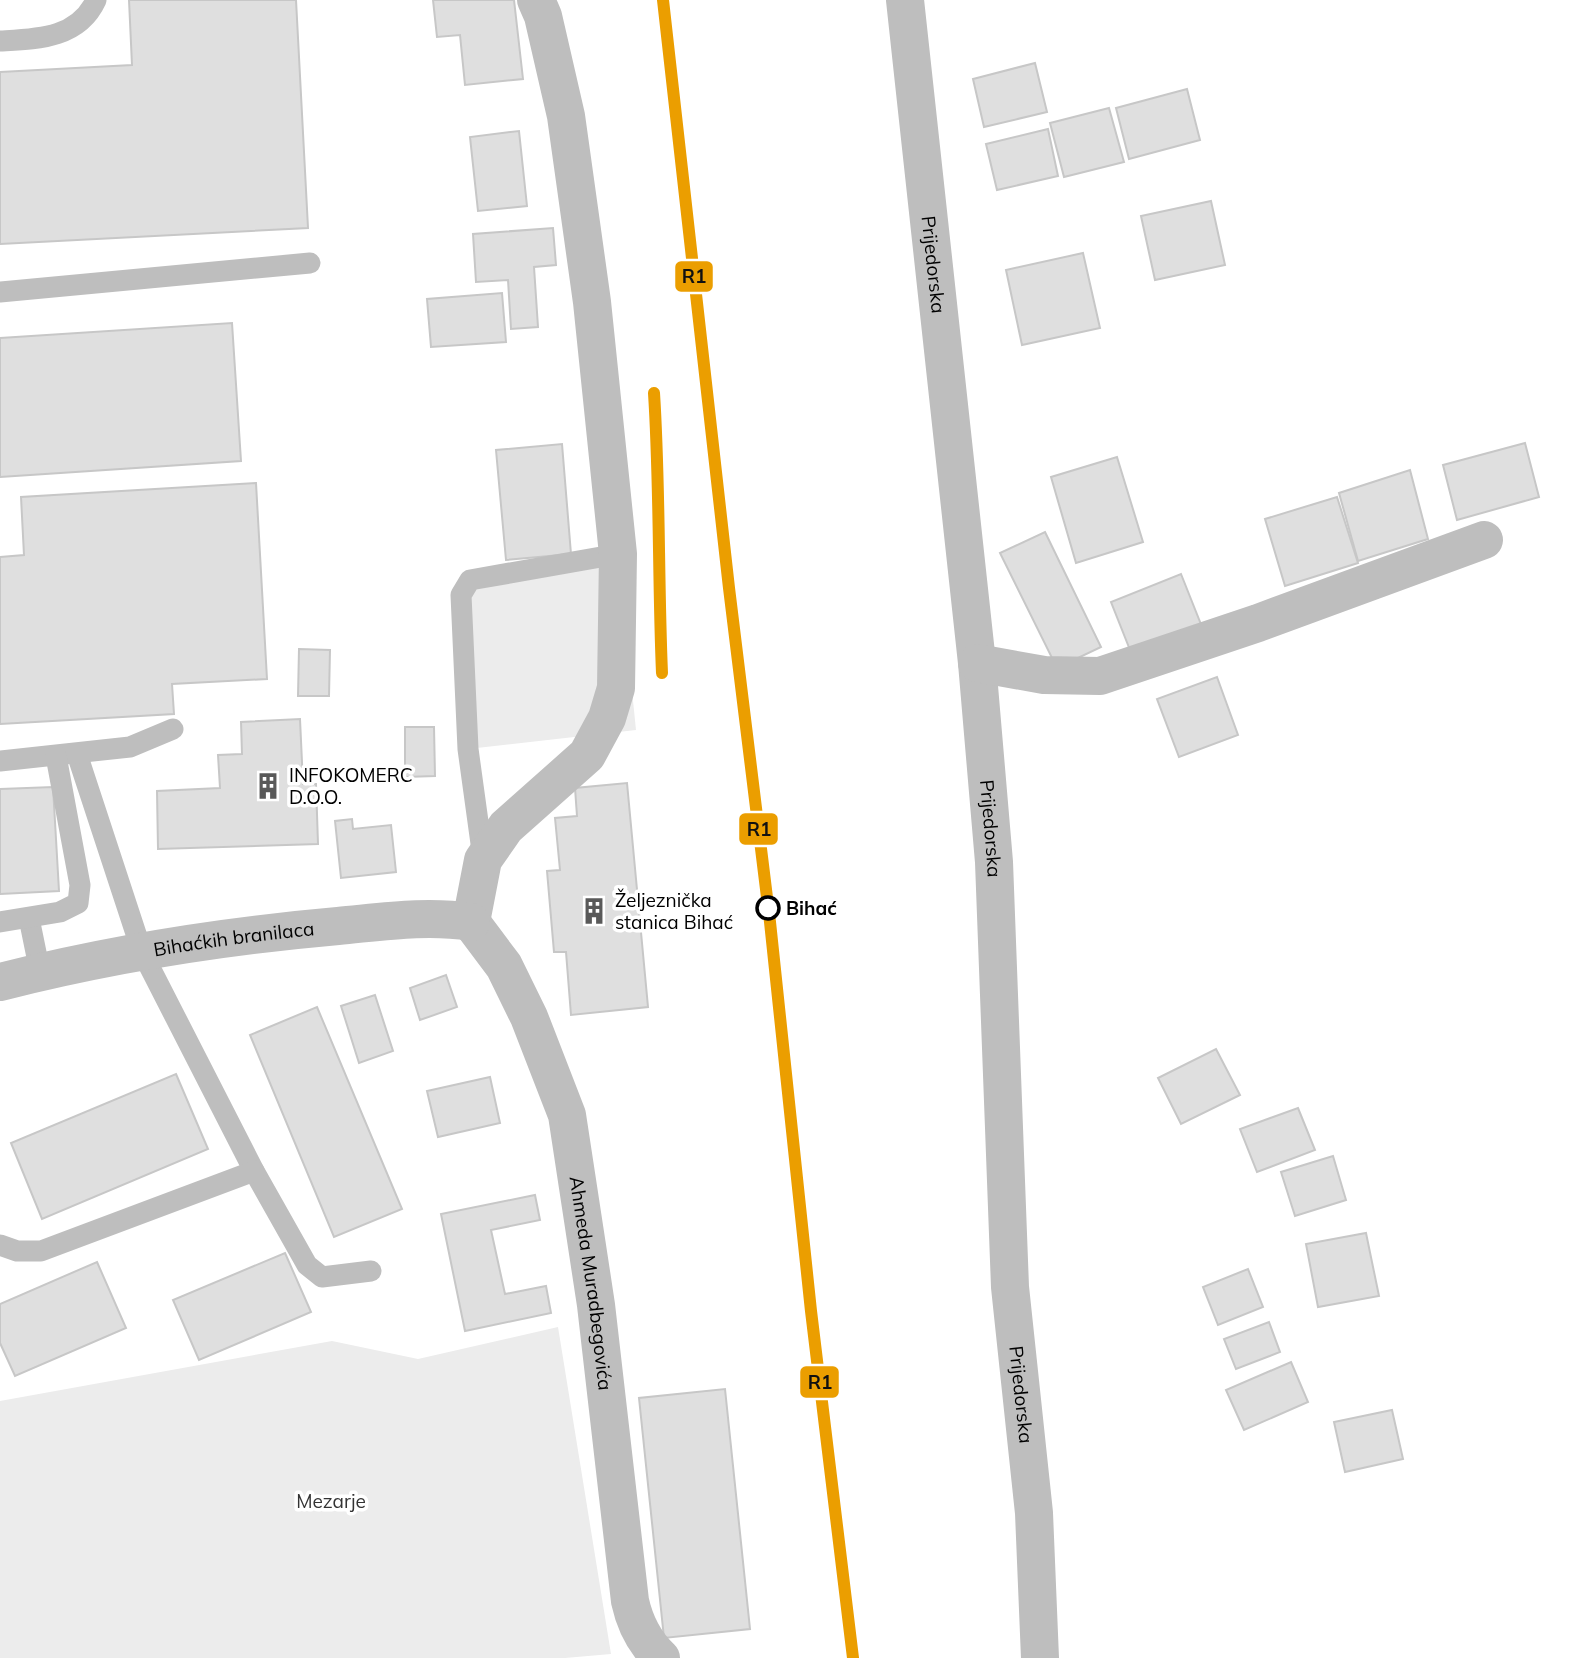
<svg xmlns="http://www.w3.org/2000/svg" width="1585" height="1658" viewBox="0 0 1585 1658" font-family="Mulish,sans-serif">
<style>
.green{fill:#ececec}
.building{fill:#dfdfdf;stroke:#c7c7c7;stroke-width:2}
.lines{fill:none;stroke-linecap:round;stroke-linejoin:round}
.service{stroke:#bebebe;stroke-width:21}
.minor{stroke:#bebebe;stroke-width:38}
.rail-1-casing{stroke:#fff;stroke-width:18}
.rail-1{stroke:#eb9e00;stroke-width:12}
.stop-dot{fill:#fff;stroke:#000;stroke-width:3.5}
.labels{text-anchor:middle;stroke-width:7;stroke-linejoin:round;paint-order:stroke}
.street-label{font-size:19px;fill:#000;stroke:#fff}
.poi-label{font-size:19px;fill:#000;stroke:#fff;text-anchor:start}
.stop-label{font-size:19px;font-weight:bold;fill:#000;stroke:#fff;text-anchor:start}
.park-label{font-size:19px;fill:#333;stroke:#fff}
.line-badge{stroke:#fff;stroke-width:2.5}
.pale-badge-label{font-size:19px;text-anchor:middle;font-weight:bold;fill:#111}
</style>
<rect width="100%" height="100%" fill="#fff"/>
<g class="green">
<polygon points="618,554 636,730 468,749 470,580"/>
<polygon points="558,1327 611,1654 565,1658 0,1658 0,1401 332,1341 418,1359"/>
</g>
<g class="building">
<polygon points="129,0 296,0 308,228 0,244 0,72 132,65"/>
<polygon points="433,0 514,0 523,79 465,85 460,35 437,37"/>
<polygon points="1035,63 1047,112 984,127 973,79"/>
<polygon points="1187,89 1200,140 1129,159 1116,108"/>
<polygon points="1109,108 1124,162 1064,177 1050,123"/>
<polygon points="1048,129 1058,176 997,190 986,144"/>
<polygon points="519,131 527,206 478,211 470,137"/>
<polygon points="1211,201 1225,265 1155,280 1141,216"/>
<polygon points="553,228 556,265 534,267 538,327 511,329 508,280 476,282 473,234"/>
<polygon points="1083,253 1100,328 1022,345 1006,270"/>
<polygon points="502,293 506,342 431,347 427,299"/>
<polygon points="232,323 241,461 0,477 0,338"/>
<polygon points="1525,443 1539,497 1457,520 1443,465"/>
<polygon points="562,444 571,554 506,560 496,450"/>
<polygon points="1117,457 1143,542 1076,563 1051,477"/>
<polygon points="1410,470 1428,539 1358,561 1339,493"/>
<polygon points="256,483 267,679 172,684 174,714 0,724 0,557 24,555 21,497"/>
<polygon points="1337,497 1358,563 1285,586 1265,519"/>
<polygon points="1045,532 1101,647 1057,668 1000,553"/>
<polygon points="1181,574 1204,632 1134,660 1111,602"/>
<polygon points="299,649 330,650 329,696 298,696"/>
<polygon points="1217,677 1238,735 1179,757 1157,699"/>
<polygon points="300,719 303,784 316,784 318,844 158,849 157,791 220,788 218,755 242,754 241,722"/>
<polygon points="405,727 434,727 435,776 405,777"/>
<polygon points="627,783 648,1007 571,1015 566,952 554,952 547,871 560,870 555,818 577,816 575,788"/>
<polygon points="53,787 59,891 0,894 0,789"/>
<polygon points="352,819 353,829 391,825 396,872 341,878 335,821"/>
<polygon points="446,975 457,1007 420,1020 410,988"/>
<polygon points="375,995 393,1051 359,1063 341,1006"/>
<polygon points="317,1007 402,1209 334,1237 250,1035"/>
<polygon points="1216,1049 1240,1095 1181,1124 1158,1078"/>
<polygon points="176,1074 208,1149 42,1219 11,1143"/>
<polygon points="490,1077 500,1123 438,1137 427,1091"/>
<polygon points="1298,1108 1315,1150 1257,1172 1240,1129"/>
<polygon points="1333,1156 1346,1200 1295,1216 1281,1172"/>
<polygon points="535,1195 540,1220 491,1230 505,1294 546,1286 551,1313 465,1331 441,1214"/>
<polygon points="1366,1233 1379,1296 1318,1307 1306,1244"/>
<polygon points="285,1253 311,1312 199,1360 173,1300"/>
<polygon points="97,1262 126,1328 15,1376 0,1343 0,1304"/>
<polygon points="1248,1269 1263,1307 1218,1325 1203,1287"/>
<polygon points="1269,1322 1280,1352 1236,1369 1224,1339"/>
<polygon points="1291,1362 1308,1402 1244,1430 1226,1390"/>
<polygon points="725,1389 750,1629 664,1638 639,1398"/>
<polygon points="1392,1410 1403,1459 1345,1472 1334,1422"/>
</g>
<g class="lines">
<g class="service">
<path d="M 0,41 C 36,39 78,39 96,0"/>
<polyline points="0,292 310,263"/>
<polyline points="77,754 142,952 254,1171 307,1265 322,1277 371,1271"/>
<polyline points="0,761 130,747 173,729"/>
<polyline points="483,858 468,749 461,595 470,580 618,554"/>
<polyline points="29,918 40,972"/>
<polyline points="0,922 60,912 78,903 80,885 56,756"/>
<polyline points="0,1245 17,1251 41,1251 254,1171"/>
</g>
<g class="minor">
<path id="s1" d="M 905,0 L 977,663 L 994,862 L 1010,1287 L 1034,1513 L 1040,1658"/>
<polyline points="977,663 1044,675 1100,676 1258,623 1484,540"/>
<polyline points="471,922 483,860 506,827 587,755 607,718 616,688 618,554 592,302 566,116 543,16 536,0"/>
<path id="s2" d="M 471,922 L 504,966 L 529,1017 L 567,1115 L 596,1305 L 630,1601 C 635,1624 644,1642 661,1658"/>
<path id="s3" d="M 0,982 C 110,954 224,936 338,926 C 382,922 426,915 471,922"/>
</g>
<defs>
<g id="rail-1">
<polyline points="663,0 729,588 770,922 811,1311 853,1658"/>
<path d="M 654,393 C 660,486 658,580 662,673"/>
</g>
</defs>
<use href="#rail-1" class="rail-1-casing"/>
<use href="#rail-1" class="rail-1"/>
</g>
<defs>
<symbol id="building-bare" viewBox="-9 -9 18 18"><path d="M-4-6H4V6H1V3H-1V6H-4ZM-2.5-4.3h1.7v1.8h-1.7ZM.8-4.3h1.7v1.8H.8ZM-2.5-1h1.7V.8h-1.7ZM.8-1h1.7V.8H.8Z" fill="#595959" stroke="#fff" stroke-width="2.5" paint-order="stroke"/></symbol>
</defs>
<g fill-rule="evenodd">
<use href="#building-bare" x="249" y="767" width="38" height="38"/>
<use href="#building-bare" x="575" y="892" width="38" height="38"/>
</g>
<circle class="stop-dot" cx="768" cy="908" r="11"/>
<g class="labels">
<g class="street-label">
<text dy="7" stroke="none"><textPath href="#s1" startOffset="266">Prijedorska</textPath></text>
<text dy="7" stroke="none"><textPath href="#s1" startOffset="833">Prijedorska</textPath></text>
<text dy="7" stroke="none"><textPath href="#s3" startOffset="238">Bihaćkih branilaca</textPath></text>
<text dy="7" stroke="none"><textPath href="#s2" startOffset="387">Ahmeda Muradbegovića</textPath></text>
<text dy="7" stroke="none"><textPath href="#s1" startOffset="1400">Prijedorska</textPath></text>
</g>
<g class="poi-label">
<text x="289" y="782">INFOKOMERC<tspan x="289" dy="22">D.O.O.</tspan></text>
<text x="615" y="907">Željeznička<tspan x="615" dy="22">stanica Bihać</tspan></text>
</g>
<g class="stop-label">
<text x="786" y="915">Bihać</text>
</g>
<g class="park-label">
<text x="331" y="1508">Mezarje</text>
</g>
</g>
<g class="line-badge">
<rect x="674" y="260" width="40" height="33" rx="7" fill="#eb9e00"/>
<rect x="738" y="812" width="41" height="34" rx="7" fill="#eb9e00"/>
<rect x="799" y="1365" width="41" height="34" rx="7" fill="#eb9e00"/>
</g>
<g class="pale-badge-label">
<text x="694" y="283">R1</text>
<text x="759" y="836">R1</text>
<text x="820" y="1389">R1</text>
</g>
</svg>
